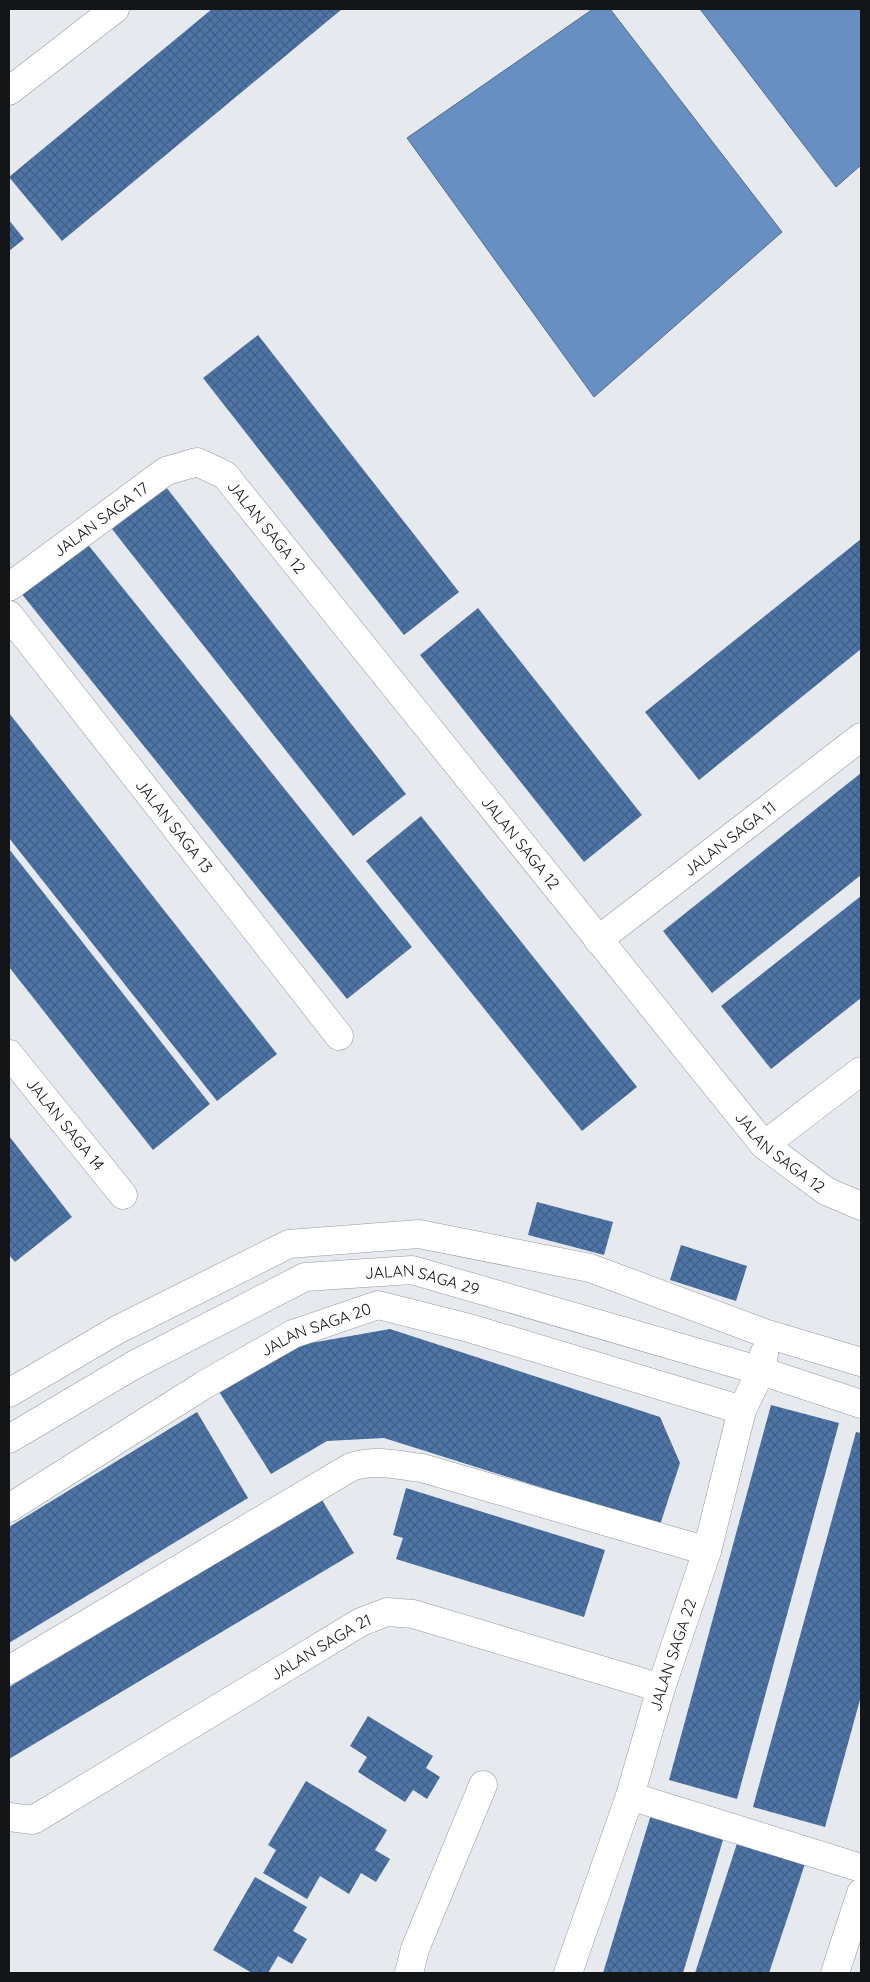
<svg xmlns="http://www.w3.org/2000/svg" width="870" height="1982" viewBox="0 0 870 1982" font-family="Quicksand,sans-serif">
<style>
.water{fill:#688fc2;stroke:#4f6a8e}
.building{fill:url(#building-cross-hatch)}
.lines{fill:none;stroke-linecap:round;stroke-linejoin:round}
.minor-casing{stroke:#95989d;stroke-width:29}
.minor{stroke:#fff;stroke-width:28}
.labels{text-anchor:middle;stroke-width:5;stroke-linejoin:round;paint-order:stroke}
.street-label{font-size:16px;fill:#141516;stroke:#fff}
</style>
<defs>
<pattern id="building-cross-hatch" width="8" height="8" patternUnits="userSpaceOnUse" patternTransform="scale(1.25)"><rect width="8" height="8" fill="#4f75a7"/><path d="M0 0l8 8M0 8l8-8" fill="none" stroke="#405f87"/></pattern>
</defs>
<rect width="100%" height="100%" fill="#e6e9ee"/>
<g class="water">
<polygon points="593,9 610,9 782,232 594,397 407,138"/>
<polygon points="700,9 861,9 861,165 836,187"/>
</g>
<g class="building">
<polygon points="212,9 342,9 62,241 9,177"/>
<polygon points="9,220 24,239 9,251"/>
<polygon points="258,335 459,592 404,635 203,378"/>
<polygon points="166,487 406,794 353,836 112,529"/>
<polygon points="861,539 861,649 699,780 645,712"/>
<polygon points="85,541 412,947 347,999 21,593"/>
<polygon points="478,608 642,815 584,862 420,655"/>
<polygon points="9,713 277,1054 217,1101 9,838"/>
<polygon points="861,773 861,875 712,993 663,931"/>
<polygon points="421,816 637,1087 582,1131 366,861"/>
<polygon points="9,849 210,1104 153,1150 9,967"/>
<polygon points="861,896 861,998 771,1069 721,1006"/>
<polygon points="9,1136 72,1217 15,1262 9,1255"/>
<polygon points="537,1202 613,1222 604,1255 528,1235"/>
<polygon points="681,1245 747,1266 736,1301 670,1280"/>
<polygon points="390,1329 660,1417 680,1463 660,1525 384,1438 327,1441 271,1474 218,1390 288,1347"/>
<polygon points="771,1405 839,1423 737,1799 669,1780"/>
<polygon points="197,1412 248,1498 9,1643 9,1527"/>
<polygon points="856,1432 861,1433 861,1696 825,1827 753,1807"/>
<polygon points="406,1488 605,1550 584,1617 396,1559 403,1538 393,1535"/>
<polygon points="322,1500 354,1553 9,1759 9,1687"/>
<polygon points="368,1716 433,1756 426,1768 440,1777 427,1799 413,1790 405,1802 358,1772 367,1757 350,1746"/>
<polygon points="306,1781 387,1830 375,1850 390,1859 376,1882 361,1873 349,1894 320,1876 307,1899 263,1873 276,1850 268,1845"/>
<polygon points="653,1808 726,1830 683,1973 603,1973"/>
<polygon points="741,1831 808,1854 791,1907 769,1973 695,1973"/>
<polygon points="255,1877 307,1907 293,1931 307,1939 292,1964 278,1956 268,1973 252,1973 213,1950"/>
</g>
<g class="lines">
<defs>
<g id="minor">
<polyline points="9,91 115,9"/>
<path id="s1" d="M 9,587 L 166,471 L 197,462 L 225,475 L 764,1145 L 826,1191 L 861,1206"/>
<path id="s2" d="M 9,615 L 339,1036"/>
<path id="s3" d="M 598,940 L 861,737"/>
<path id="s4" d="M 9,1054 L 123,1195"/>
<polyline points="764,1145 861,1071"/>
<polyline points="9,1393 117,1330 289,1244 419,1234 590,1268 767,1334 861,1362"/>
<path id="s5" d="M 9,1439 L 134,1365 L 305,1277 L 412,1270 L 761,1371 L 861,1404"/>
<path id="s6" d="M 9,1508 L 204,1385 L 293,1334 L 378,1305 L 469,1328 L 742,1410"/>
<path d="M 9,1670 L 351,1467 C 375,1459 397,1465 422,1468 L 707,1551"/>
<polyline points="630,1796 861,1868"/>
<path id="s7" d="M 9,1817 L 33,1820 L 361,1622 L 387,1612 L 413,1614 L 661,1688"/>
<polyline points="409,1973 415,1949 483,1785"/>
<path id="s8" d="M 568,1973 L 630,1796 L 661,1688 L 707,1551 L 742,1410 L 761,1371 L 764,1354"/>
<polyline points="835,1973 861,1893"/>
</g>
</defs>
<use href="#minor" class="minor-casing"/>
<use href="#minor" class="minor"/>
</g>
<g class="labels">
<g class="street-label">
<text dy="6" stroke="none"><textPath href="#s1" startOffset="114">JALAN SAGA 17</textPath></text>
<text dy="6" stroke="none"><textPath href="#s1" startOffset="325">JALAN SAGA 12</textPath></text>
<text dy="6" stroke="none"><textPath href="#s2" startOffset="268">JALAN SAGA 13</textPath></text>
<text dy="6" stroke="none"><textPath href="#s3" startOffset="166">JALAN SAGA 11</textPath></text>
<text dy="6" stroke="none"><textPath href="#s1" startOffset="730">JALAN SAGA 12</textPath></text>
<text dy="6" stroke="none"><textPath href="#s4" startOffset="90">JALAN SAGA 14</textPath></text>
<text dy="6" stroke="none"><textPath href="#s1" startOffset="1135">JALAN SAGA 12</textPath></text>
<text dy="6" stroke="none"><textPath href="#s5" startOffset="456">JALAN SAGA 29</textPath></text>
<text dy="6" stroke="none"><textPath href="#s6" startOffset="356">JALAN SAGA 20</textPath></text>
<text dy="6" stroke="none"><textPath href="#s7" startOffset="360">JALAN SAGA 21</textPath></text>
<text dy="6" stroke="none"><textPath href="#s8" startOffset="335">JALAN SAGA 22</textPath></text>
</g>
</g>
<rect width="870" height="1982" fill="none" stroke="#141516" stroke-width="20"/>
</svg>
